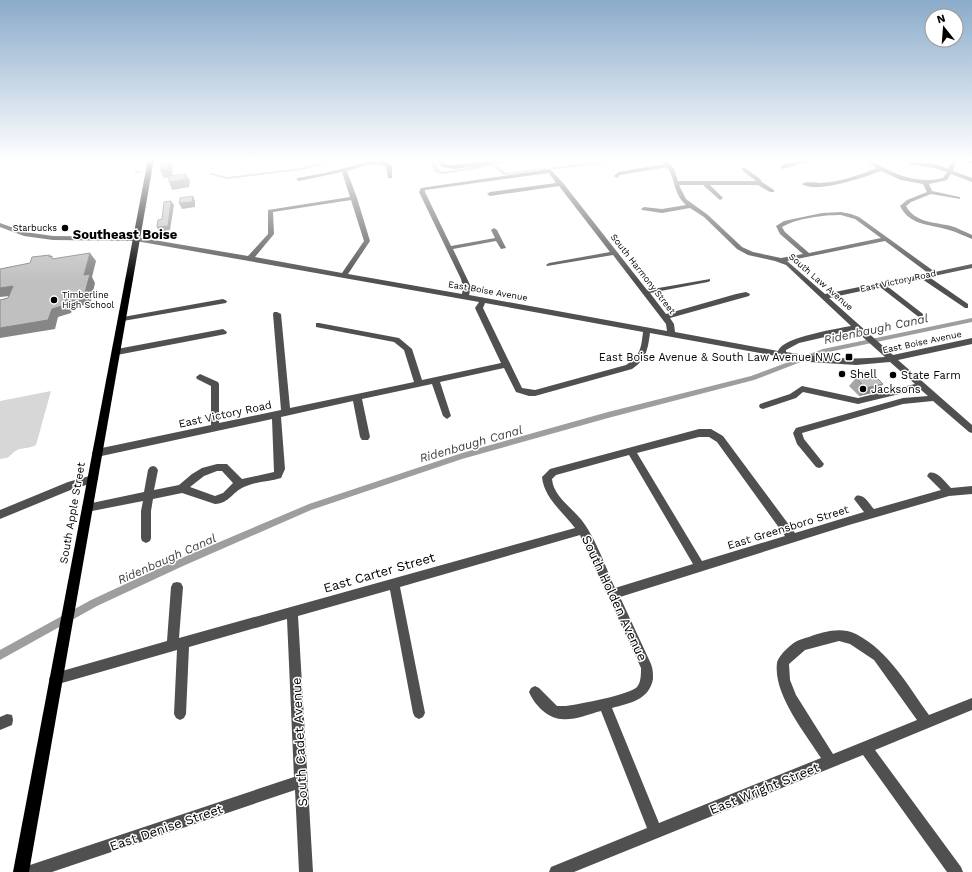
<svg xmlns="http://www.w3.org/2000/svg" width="972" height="872" viewBox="0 0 972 872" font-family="'Work Sans',sans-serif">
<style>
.green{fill:#d7d7d7}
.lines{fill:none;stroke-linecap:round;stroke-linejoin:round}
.canal{fill:#9e9e9e;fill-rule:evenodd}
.minor{fill:#505050;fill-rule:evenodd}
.major{fill:#000;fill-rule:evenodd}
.wall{fill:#a5a5a5}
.shaded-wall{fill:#868686}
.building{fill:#c0c0c0;stroke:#868686}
.poi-dot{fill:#000;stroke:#fff;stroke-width:1.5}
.labels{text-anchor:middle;stroke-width:3;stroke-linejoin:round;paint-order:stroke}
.far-poi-label{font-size:9px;fill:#000;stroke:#fff;text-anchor:end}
.far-street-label{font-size:9px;fill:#000;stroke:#fff}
.poi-label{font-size:11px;fill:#000;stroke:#fff;text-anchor:start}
.street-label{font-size:11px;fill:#000;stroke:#fff}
.water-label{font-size:12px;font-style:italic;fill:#3f3f3f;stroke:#fff}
.far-district-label{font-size:13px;font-weight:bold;fill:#000;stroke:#fff}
.near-street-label{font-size:13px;fill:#000;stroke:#fff}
</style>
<rect width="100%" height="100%" fill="#fff"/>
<path class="green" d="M 51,391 L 36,445 C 30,449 19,447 14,452 C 7,458 11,457 0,459 L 0,401 Z"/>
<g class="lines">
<g class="canal">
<polygon points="334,159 340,159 302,170 227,179 209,174 211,173 227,177 302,168"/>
<polygon points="429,159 433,159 439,170 444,172 491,164 497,165 505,173 620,159 629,159 627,160 568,168 552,169 550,168 504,175 495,167 491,166 444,174 435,172"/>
<polygon points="138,171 142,172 135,174 135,172"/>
<polygon points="972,318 972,322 824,353 754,380 608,418 462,459 311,510 183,566 97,606 0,660 0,650 91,600 177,560 309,504 462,453 608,412 751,376 823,349"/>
</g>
<g class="minor">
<polygon points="149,159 162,159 150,162 147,160"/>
<polygon points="436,159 441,159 446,165 454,165 506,159 519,159 516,161 454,169 442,167"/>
<path d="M 659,159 L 665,159 L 674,169 L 678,181 L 756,181 L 742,170 L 742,168 L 744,167 L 760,179 L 762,182 L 774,190 L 774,192 L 770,192 L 758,185 L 710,185 L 723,198 L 720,200 L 703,185 L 679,185 L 686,199 L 708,215 L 742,247 L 753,252 L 781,258 L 803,254 L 780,234 L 776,226 L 784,221 L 822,213 L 841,212 L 851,214 L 859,217 L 935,272 L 972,264 L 972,268 L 929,277 L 968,304 L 968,308 L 965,308 L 922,279 L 887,286 L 923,314 L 923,318 L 920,318 L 880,287 L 829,298 L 893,355 L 972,338 L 972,344 L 898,360 L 972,425 L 972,433 L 969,432 L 933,401 L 903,404 L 802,433 L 804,439 L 824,464 L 822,467 L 819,468 L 816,467 L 797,444 L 793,433 L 796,428 L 903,398 L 928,396 L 920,389 L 858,404 L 803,392 L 796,398 L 763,409 L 760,408 L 759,406 L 760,404 L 790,394 L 802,386 L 858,398 L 915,384 L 890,362 L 856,365 L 809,362 L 650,333 C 648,349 646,360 632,369 L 535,396 L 529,396 L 516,392 L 504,368 L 440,382 L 451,416 L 447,419 L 443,416 L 432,384 L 362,399 L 370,437 L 368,440 L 362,440 L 360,437 L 353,401 L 281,417 L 285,469 L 281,478 C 269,482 256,481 244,487 C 232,492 230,503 215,504 L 182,493 L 153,499 L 151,511 L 151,538 L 150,541 L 146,543 L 142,541 L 141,538 L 141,511 L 143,501 L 87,512 L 83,511 L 82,508 L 83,505 L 87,504 L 144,492 L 148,470 L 150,467 L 153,466 L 156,467 L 158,470 L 154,490 L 179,485 L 192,474 L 202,468 L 217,464 L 227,464 L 242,479 L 274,472 L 272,419 L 97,457 L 94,456 L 92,453 L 94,450 L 97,449 L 211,425 L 211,386 L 197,379 L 196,377 L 200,374 L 218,382 L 219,384 L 219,423 L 281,410 L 273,314 L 274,312 L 277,312 L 281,314 L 290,408 L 414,382 L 404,350 L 394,342 L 316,327 L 316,323 L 319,323 L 399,338 L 412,349 L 422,380 L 501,363 L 475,308 L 479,302 L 136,241 L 53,240 L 24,236 L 0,227 L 0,223 L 25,232 L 53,236 L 136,237 L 248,256 L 268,234 L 268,210 L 350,197 L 342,172 L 299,181 L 297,180 L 297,178 L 325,173 L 376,160 L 385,161 L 392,166 L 392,178 L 388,178 L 386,167 C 376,160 358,168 347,171 L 357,198 L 370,241 L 348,274 L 462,294 L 463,287 L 461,279 L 419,192 L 421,188 L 550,169 L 563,183 L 647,290 L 710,279 L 710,281 L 708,282 L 650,293 L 666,314 L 736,294 L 746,292 L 750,294 L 749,296 L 670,318 L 674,324 L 675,332 L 778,351 C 783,337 836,329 851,326 L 786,265 L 775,261 L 748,255 L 737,249 L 704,217 L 690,208 L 662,213 L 642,210 L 641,209 L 644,207 L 662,209 L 686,205 C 673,193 676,180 667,167 L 620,175 L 617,178 L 614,176 L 618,172 L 665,164 ZM 549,173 L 556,183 L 490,192 L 487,194 L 490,196 L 559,186 L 610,252 L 549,263 L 546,265 L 547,266 L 613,255 L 666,324 L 667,331 L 469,295 L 471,287 L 453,249 L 496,241 L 501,249 L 506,248 L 497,230 L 494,228 L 491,230 L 495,238 L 451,246 L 425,192 L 425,190 ZM 351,200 L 364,241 L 342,273 L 255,257 L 274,234 L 273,212 ZM 841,215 L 855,219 L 881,238 L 809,253 L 785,232 L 782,227 C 797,218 824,215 841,215 ZM 885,241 L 928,273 L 825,294 L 787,261 ZM 485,303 L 643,332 C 641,348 641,355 626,365 L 535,390 L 522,388 L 483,308 ZM 855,330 L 885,357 C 851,360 819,358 786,352 L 786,350 L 799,343 ZM 217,471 L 222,471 L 233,483 L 223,493 L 215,496 L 190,487 L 204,476 Z"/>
<polygon points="808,159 817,159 783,169 780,167 784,164"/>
<path d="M 863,159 L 868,159 C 892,173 915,185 943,178 L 947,172 L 935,168 L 909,164 L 909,162 L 936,164 L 948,169 L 953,159 L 957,159 L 953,171 L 972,178 L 972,182 L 951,174 L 947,180 L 929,184 L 932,191 L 960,197 L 960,199 L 931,194 L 911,202 L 906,206 C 915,223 935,222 951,226 C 958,228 965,232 972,235 L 972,239 C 964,236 957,232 949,230 C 930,224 910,226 900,206 L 907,200 L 927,192 L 923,184 L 901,180 L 881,171 C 865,177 817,194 802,184 C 807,181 815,183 821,183 C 840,182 859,175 877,168 Z"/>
<polygon points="223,299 227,301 226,303 123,321 119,319 123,317"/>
<polygon points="223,329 227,332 226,334 117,355 113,352 117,349"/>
<path d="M 699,429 L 711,429 L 723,436 L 795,533 L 864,512 L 854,499 L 856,496 C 864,493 869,504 874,509 L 941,490 L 927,476 L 929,473 C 937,470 945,482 951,488 L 972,486 L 972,494 L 949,496 L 849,525 L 620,597 L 651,664 C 653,669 653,674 653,679 C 649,700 630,703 612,708 L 659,823 L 821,758 C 805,733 773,694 777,663 C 778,656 791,644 797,641 C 801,639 805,638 809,637 C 825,631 841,627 856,634 C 889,651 908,686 929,715 L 972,698 L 972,710 L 875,750 L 961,867 L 963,872 L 947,872 L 863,755 L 574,872 L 549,872 L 551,867 L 647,828 L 601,711 C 589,714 573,721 561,719 C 547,718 534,704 529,692 L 531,688 L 535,686 L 539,688 L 557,706 L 566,706 C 580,704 629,695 637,687 C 641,682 641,675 641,668 L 580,535 L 400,587 L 425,713 L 423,717 L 419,719 L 415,717 L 413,713 L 390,590 L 298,616 L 313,872 L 299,872 L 295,790 L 52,872 L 23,872 L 25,867 L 30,865 L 294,777 L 287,619 L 189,647 L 186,714 L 184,718 L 180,720 L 176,718 L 174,714 L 177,650 L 55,685 L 51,683 L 49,679 L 51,675 L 55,673 L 167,641 L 171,587 L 173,583 L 177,582 L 181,583 L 183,587 L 179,638 L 575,528 C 563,512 544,498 542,477 L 550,469 ZM 699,437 L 709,437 L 717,442 L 785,536 L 702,561 L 637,453 ZM 629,455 L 693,564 L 615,588 C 605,566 594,533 578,516 C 568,505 553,494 552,479 L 556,475 ZM 839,641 L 850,644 L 874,660 L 917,720 L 833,754 L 796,695 L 790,680 L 789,664 L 805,650 Z"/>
<polygon points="93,475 96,476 98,479 96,482 73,489 0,519 0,510 68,482"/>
<polygon points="7,714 12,715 13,720 12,725 0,730 0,717"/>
</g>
<g class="major">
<polygon points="148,159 154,159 29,872 13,872"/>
<polygon points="960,159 972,159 972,163 961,160"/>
</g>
</g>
<polygon class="wall" points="856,378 876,392 859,396 849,386"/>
<g class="shaded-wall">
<polygon points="169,159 173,167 172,177 164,178 160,170"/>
<polygon points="186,174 190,181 189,187 172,190 169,182"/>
<polygon points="193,196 195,201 195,207 182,209 179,203"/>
<polygon points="171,201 174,205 170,230 159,232 157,227 168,226"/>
<polygon points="90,253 96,261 92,277 95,283 91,301 85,305 73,307 71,313 58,317 55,329 0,338 0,328 52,309 66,298 84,275"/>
<polygon points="13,286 20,295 0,297 0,288"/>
<polygon points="883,384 876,392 859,396 866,388"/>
</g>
<g class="building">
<polygon points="169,159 168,169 160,170 162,160"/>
<polygon points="186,174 186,179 169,182 169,176"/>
<polygon points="193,196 192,202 179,203 180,198"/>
<polygon points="171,201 168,226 157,227 158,220 162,219 164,202"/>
<polygon points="90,253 84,275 90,274 85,293 79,296 66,298 65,305 52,309 48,320 0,328 0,300 8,298 13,286 0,288 0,269 30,263 32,257 50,255 49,257 52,256 52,259"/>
<polygon points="873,374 883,384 866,388 856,378"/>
</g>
<linearGradient id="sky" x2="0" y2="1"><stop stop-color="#8aabca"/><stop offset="0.57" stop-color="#fff"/><stop offset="1" stop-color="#fff" stop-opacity="0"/></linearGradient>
<rect width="972" height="281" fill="url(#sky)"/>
<g class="poi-dot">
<circle cx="65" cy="228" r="4"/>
<circle cx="54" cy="300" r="4"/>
<rect x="845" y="353" width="8" height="8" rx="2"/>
<circle cx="842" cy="374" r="4"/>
<circle cx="893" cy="375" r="4"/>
<circle cx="863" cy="389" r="4"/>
</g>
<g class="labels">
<g class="far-poi-label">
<text x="57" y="231">Starbucks</text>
<text x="62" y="298" text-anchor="start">Timberline<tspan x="62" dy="10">High School</tspan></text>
</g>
<g class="far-street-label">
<text transform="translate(643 274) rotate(52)" y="3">South Harmony Street</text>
<text transform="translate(898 281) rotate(-12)" y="3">East Victory Road</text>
<text transform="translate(821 282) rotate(41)" y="3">South Law Avenue</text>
<text transform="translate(488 291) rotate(10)" y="3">East Boise Avenue</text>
<text transform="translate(922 342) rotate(-12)" y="3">East Boise Avenue</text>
</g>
<g class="poi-label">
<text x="841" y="361" text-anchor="end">East Boise Avenue &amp; South Law Avenue NWC</text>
<text x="850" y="378">Shell</text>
<text x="901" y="379">State Farm</text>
<text x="871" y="393">Jacksons</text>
</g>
<g class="street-label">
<text transform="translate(225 414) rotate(-12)" y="4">East Victory Road</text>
<text transform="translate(72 513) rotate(-80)" y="4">South Apple Street</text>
<text transform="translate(788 527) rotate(-17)" y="4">East Greensboro Street</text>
</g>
<g class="water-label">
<text transform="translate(876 329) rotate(-12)" y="4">Ridenbaugh Canal</text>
<text transform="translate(471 444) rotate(-16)" y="4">Ridenbaugh Canal</text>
<text transform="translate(167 559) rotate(-24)" y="4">Ridenbaugh Canal</text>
</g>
<g class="far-district-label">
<text x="125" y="239">Southeast Boise</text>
</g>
<g class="near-street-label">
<text transform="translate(379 572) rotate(-16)" y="5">East Carter Street</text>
<text transform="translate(615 598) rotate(65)" y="5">South Holden Avenue</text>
<text transform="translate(299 742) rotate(-93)" y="5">South Cadet Avenue</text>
<text transform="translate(764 788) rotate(-22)" y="5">East Wright Street</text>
<text transform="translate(166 827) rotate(-19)" y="5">East Denise Street</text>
</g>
</g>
<g transform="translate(944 28) rotate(343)"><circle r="19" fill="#ffffff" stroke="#999999"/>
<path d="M0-3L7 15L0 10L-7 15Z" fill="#000000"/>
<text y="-6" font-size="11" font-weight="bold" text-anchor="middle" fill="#000000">N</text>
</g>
</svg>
